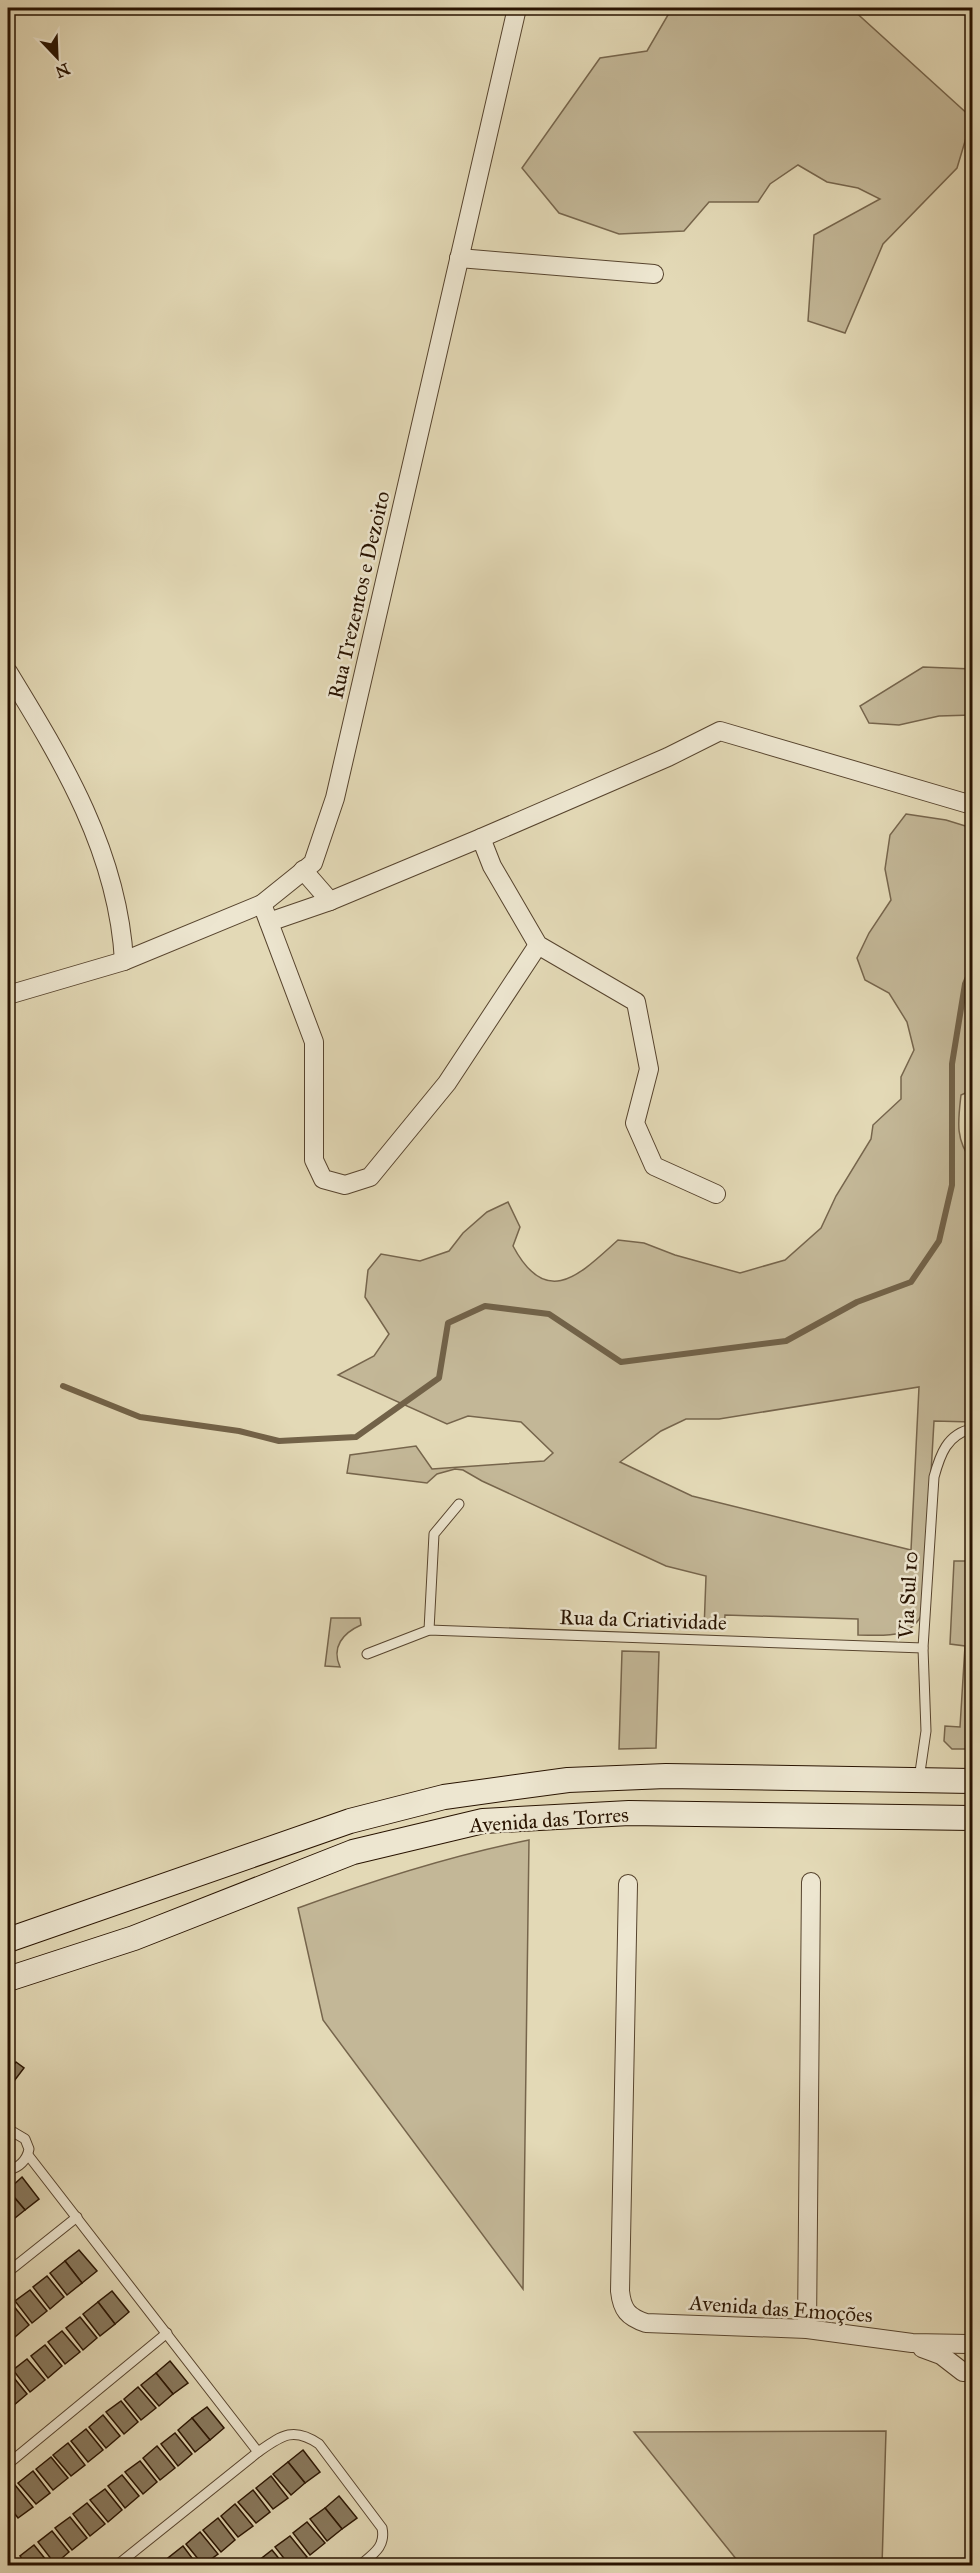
<svg xmlns="http://www.w3.org/2000/svg" width="980" height="2573" viewBox="0 0 980 2573" font-family="'IM FELL Great Primer',serif">
<style>
.green{fill:#c3b797;stroke:#76654c;stroke-width:1.5;fill-rule:evenodd}
.lines{fill:none;stroke-linecap:round;stroke-linejoin:round}
.stream{stroke:#726248;stroke-width:6}
.building{fill:#897a5f;stroke:#281301;stroke-width:1.5}
.service-casing{stroke:#57442e;stroke-width:11}
.minor-casing{stroke:#57442e;stroke-width:20}
.secondary-casing{stroke:#281301;stroke-width:26}
.service{stroke:#ede6d0;stroke-width:9}
.minor{stroke:#ede6d0;stroke-width:18}
.secondary{stroke:#ede6d0;stroke-width:24}
.labels{text-anchor:middle;stroke-width:5;stroke-linejoin:round;paint-order:stroke}
.street-label{font-size:21px;fill:#281301;stroke:#ede6d0}
</style>
<rect width="100%" height="100%" fill="#e3d9b6"/>
<filter id="stains"><feTurbulence type="fractalNoise" baseFrequency=".00333" numOctaves="4"/><feColorMatrix values="0 0 0 0 .2 0 0 0 0 .09 0 0 0 0 .02 0 0 0 .5 -.17"/></filter>
<radialGradient id="worn" r=".72"><stop offset=".6" stop-color="#630" stop-opacity="0"/><stop offset="1" stop-color="#630" stop-opacity=".3"/></radialGradient>
<g class="green">
<polygon points="672,8 851,8 972,118 957,168 883,244 845,333 808,321 814,235 880,199 858,188 827,182 798,165 770,184 758,202 709,202 684,231 619,234 559,213 522,168 600,58 647,51"/>
<polygon points="923,667 972,669 972,715 939,716 899,725 869,723 860,706"/>
<path d="M 906,814 L 946,820 L 972,828 L 972,1090 L 961,1095 C 958,1121 955,1140 972,1161 L 972,1422 L 934,1421 L 923,1612 C 911,1640 884,1635 858,1635 L 858,1619 L 725,1615 L 724,1630 L 704,1630 L 706,1576 L 666,1566 L 482,1481 L 463,1470 L 455,1469 L 437,1474 L 427,1483 L 347,1473 L 350,1455 L 416,1446 L 432,1469 L 544,1461 L 553,1453 L 521,1422 L 468,1416 L 447,1424 L 338,1375 L 374,1356 L 389,1334 L 365,1297 L 368,1270 L 381,1254 L 420,1261 L 449,1251 L 463,1233 L 487,1212 L 508,1202 L 520,1227 L 513,1246 C 547,1310 580,1274 618,1240 L 644,1243 L 675,1255 L 740,1273 L 785,1260 L 821,1228 L 836,1196 L 871,1139 L 873,1125 L 901,1099 L 901,1077 L 914,1050 L 907,1022 L 889,993 L 865,980 L 857,958 L 869,933 L 891,900 L 885,869 L 890,835 ZM 919,1387 L 911,1550 L 692,1496 L 620,1462 L 661,1431 L 686,1419 L 719,1419 Z"/>
<polygon points="972,1515 972,1749 952,1749 944,1741 945,1726 960,1727 965,1646 950,1644 954,1561 970,1561"/>
<path d="M 331,1618 L 360,1618 L 361,1625 C 343,1633 331,1647 340,1667 L 325,1666 Z"/>
<polygon points="622,1651 659,1652 656,1748 619,1749"/>
<path d="M 529,1840 L 523,2289 L 323,2020 L 298,1908 C 374,1880 449,1856 529,1840 Z"/>
<polygon points="886,2431 882,2566 741,2565 634,2432"/>
</g>
<g class="lines">
<polyline class="stream" points="63,1386 140,1417 239,1431 279,1441 356,1437 439,1378 448,1323 485,1306 549,1314 621,1362 786,1341 857,1302 911,1282 939,1241 952,1185 952,1064 965,984 972,968"/>
</g>
<g class="building">
<polygon points="16,2062 24,2068 8,2089 8,2072"/>
<polygon points="22,2177 39,2199 25,2210 8,2190"/>
<polygon points="8,2190 25,2210 10,2222 8,2219"/>
<polygon points="79,2250 97,2271 82,2283 65,2261"/>
<polygon points="65,2261 82,2283 67,2295 50,2273"/>
<polygon points="47,2276 64,2297 50,2309 33,2287"/>
<polygon points="30,2290 47,2311 32,2323 15,2301"/>
<polygon points="112,2291 129,2312 115,2324 98,2302"/>
<polygon points="98,2302 115,2324 100,2336 83,2314"/>
<polygon points="12,2304 29,2325 15,2337 8,2328 8,2307"/>
<polygon points="80,2317 97,2338 83,2350 66,2328"/>
<polygon points="62,2331 80,2352 65,2364 48,2342"/>
<polygon points="45,2345 62,2366 48,2378 31,2356"/>
<polygon points="27,2359 45,2380 30,2392 13,2370"/>
<polygon points="170,2361 188,2383 173,2394 156,2373"/>
<polygon points="10,2373 27,2394 13,2406 8,2399 8,2375"/>
<polygon points="156,2373 173,2394 159,2406 141,2385"/>
<polygon points="138,2387 156,2408 141,2420 124,2399"/>
<polygon points="121,2401 138,2422 124,2434 106,2412"/>
<polygon points="207,2407 224,2428 210,2440 192,2418"/>
<polygon points="103,2415 120,2436 106,2448 89,2427"/>
<polygon points="192,2418 210,2440 195,2452 178,2430"/>
<polygon points="86,2429 103,2450 88,2462 71,2441"/>
<polygon points="175,2433 192,2454 178,2466 161,2444"/>
<polygon points="68,2443 85,2465 71,2476 53,2455"/>
<polygon points="157,2446 175,2468 160,2480 143,2458"/>
<polygon points="303,2450 320,2472 305,2483 288,2462"/>
<polygon points="51,2457 68,2478 53,2490 36,2469"/>
<polygon points="140,2461 157,2482 143,2494 125,2472"/>
<polygon points="288,2462 305,2483 291,2495 273,2474"/>
<polygon points="33,2471 50,2493 36,2504 18,2483"/>
<polygon points="122,2475 139,2496 125,2508 108,2486"/>
<polygon points="271,2476 288,2498 273,2509 256,2488"/>
<polygon points="15,2485 33,2507 18,2518 8,2505 8,2491"/>
<polygon points="105,2489 122,2510 108,2522 90,2500"/>
<polygon points="253,2490 270,2512 256,2523 238,2502"/>
<polygon points="339,2496 357,2518 342,2529 325,2508"/>
<polygon points="87,2503 105,2524 90,2536 73,2514"/>
<polygon points="235,2504 253,2526 238,2537 221,2516"/>
<polygon points="325,2508 342,2529 327,2541 310,2519"/>
<polygon points="70,2517 87,2538 72,2550 55,2528"/>
<polygon points="218,2518 235,2540 221,2552 203,2530"/>
<polygon points="307,2522 325,2543 310,2555 293,2533"/>
<polygon points="52,2531 69,2552 55,2564 38,2542"/>
<polygon points="200,2532 218,2554 203,2565 186,2544"/>
<polygon points="290,2536 307,2557 297,2566 290,2566 275,2547"/>
<polygon points="34,2545 51,2566 27,2566 20,2556"/>
<polygon points="183,2546 198,2566 174,2566 168,2558"/>
<polygon points="272,2550 285,2566 261,2566 258,2561"/>
</g>
<g class="lines">
<defs>
<g id="service">
<polyline points="429,1630 434,1534 459,1504"/>
<polyline points="367,1654 429,1630 923,1648"/>
<path d="M 919,1779 L 926,1731 L 923,1648 L 934,1477 C 940,1455 947,1434 972,1429"/>
<path d="M 8,2129 L 25,2139 L 29,2149 C 27,2160 19,2168 8,2170"/>
<path d="M 28,2155 L 258,2452 C 281,2436 293,2426 319,2444 L 382,2528 C 386,2547 373,2554 359,2566"/>
<polyline points="8,2272 77,2217"/>
<polyline points="8,2464 167,2333"/>
<polyline points="116,2566 258,2452"/>
</g>
<g id="minor">
<polyline points="459,258 654,274"/>
<path d="M 8,672 C 63,762 118,852 124,961"/>
<polyline points="481,838 668,757 720,731 972,805"/>
<polyline points="303,870 330,901 481,838 492,866 538,945 636,1002 649,1069 635,1123 654,1166 716,1194"/>
<polyline points="262,904 314,1042 314,1160 323,1179 345,1185 370,1177 447,1083 538,945"/>
<polyline points="269,922 330,901"/>
<polyline points="8,995 124,961 262,904 313,863 335,798 517,8"/>
<path d="M 628,1884 L 620,2291 C 622,2310 628,2317 646,2323 L 807,2329 L 912,2343 L 968,2344"/>
<polyline points="807,2329 811,1882"/>
<polyline points="922,2348 941,2355 963,2372"/>
</g>
<g id="secondary">
<polyline points="8,1940 350,1821 444,1797 568,1780 666,1776 972,1781"/>
<polyline points="8,1979 134,1938 353,1852 483,1821 629,1813 972,1818"/>
</g>
</defs>
<use href="#service" class="service-casing"/>
<use href="#minor" class="minor-casing"/>
<use href="#secondary" class="secondary-casing"/>
<use href="#service" class="service"/>
<use href="#minor" class="minor"/>
<use href="#secondary" class="secondary"/>
</g>
<g class="labels">
<g class="street-label">
<text transform="translate(359 595) rotate(-77)" y="7">Rua Trezentos e Dezoito</text>
<text transform="translate(908 1595) rotate(-87)" y="7">Via Sul 10</text>
<text transform="translate(643 1620) rotate(2)" y="7">Rua da Criatividade</text>
<text transform="translate(549 1820) rotate(-4)" y="7">Avenida das Torres</text>
<text transform="translate(781 2309) rotate(4)" y="7">Avenida das Emoções</text>
</g>
</g>
<rect width="980" height="2573" fill="none" stroke="#e3d9b6" stroke-width="30"/>
<rect x="9" y="9" width="962" height="2555" fill="none" stroke="#281301" stroke-width="3"/>
<rect x="15" y="15" width="950" height="2543" fill="none" stroke="#281301" stroke-width="1.5"/>
<g transform="translate(57 57) rotate(157)" stroke="#ede6d0" stroke-width="4.5" paint-order="stroke">
<path d="M0-4.5L10 22L0 15L-10 22Z" fill="#281301"/>
<text y="-9" font-size="16" font-weight="bold" text-anchor="middle" fill="#281301">N</text>
</g>
<rect width="100%" height="100%" filter="url(#stains)"/>
<rect width="100%" height="100%" fill="url(#worn)"/>
</svg>
